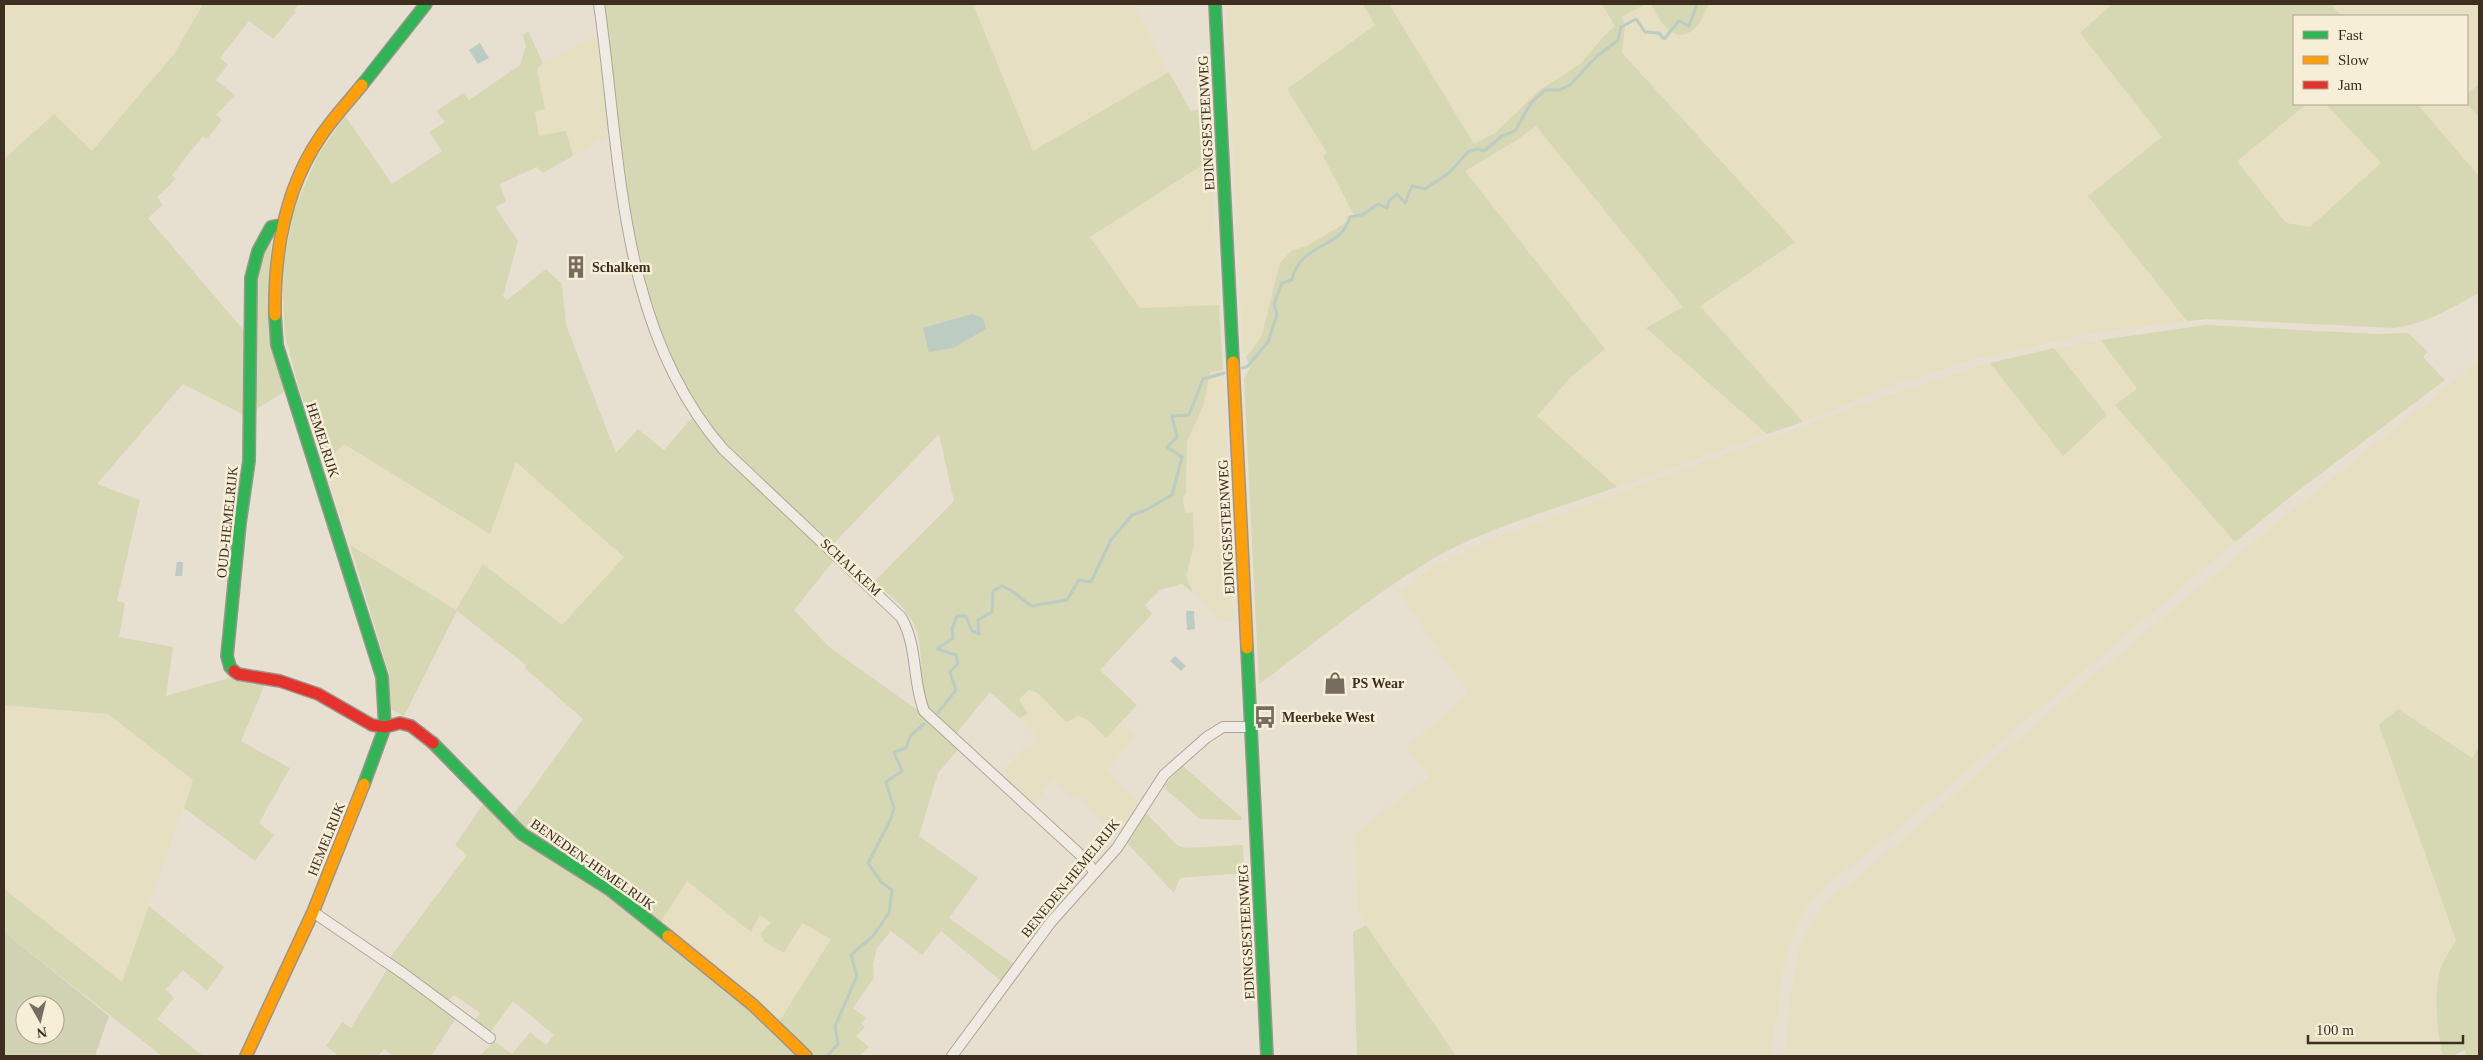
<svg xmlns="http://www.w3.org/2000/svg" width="2483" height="1060" viewBox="0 0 2483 1060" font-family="Georgia,serif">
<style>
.farmland{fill:#e6dfc2}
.green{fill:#d6d7b3}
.cemetery{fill:#d1d1b3;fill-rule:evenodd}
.water{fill:#bcccc2}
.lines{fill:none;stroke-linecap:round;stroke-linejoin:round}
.stream{stroke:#bcccc2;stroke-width:3}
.street-casing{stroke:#ada599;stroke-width:12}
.fast-casing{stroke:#9c958a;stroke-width:14}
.slow-casing{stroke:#9c958a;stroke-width:14}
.jam-casing{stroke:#9c958a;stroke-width:14}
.street{stroke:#efebe3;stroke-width:10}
.fast{stroke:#30b455;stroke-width:11}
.slow{stroke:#ff9f0a;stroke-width:11}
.jam{stroke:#e5322d;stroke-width:11}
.labels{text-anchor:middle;stroke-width:5;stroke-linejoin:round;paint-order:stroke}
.street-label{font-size:14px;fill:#3d2e20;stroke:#f7eed8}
.poi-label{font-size:14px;font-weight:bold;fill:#3d2e20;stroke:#f7eed8;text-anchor:start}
</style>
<rect width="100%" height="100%" fill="#e7e0d1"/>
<g class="farmland">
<polygon points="4,4 203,4 174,54 92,151 4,159"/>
<polygon points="973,4 1134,4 1169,72 1033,152"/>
<polygon points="1226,4 1363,4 1376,25 1287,89 1327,153 1323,156 1355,217 1309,245 1302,246 1273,289 1261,338 1246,357 1243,353"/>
<polygon points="1389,4 1602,4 1615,26 1605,35 1580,64 1540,90 1495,133 1474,144"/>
<polygon points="1645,4 1651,4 1659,20 1694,29 1709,4 2112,4 2080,33 2162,137 2089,196 2187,321 2093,333 1964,362 1887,387 1803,422 1700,306 1795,242 1622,53 1625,27 1622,17"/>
<polygon points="2331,4 2479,4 2479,84 2467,94 2467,16 2341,16"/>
<polygon points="600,34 611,133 573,156 566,131 539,137 535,112 545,109 537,69 543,63"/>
<polygon points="2307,104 2326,104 2381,163 2310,227 2286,223 2237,161"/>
<polygon points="2417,104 2467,104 2479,118 2479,176"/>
<polygon points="1536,126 1683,308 1646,329 1767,434 1617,487 1537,416 1571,377 1605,349 1465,171 1514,142"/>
<polygon points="1212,159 1219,305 1140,308 1090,237"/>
<polygon points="2101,340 2137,389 2115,405 2235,542 1911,818 1833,880 1807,907 1790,943 1782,976 1771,1056 1456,1056 1360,915 1358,904 1355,833 1429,777 1407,747 1468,693 1399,593 1430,569 1484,542 1886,396 1990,363 2063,455 2107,415 2054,348"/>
<polygon points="2479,359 2479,748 2473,758 2398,709 2379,725 2456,940 2440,970 2438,989 2439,1042 2443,1056 1784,1056 1790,999 1799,947 1822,904 1862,874 2027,731 2275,524 2447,387"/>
<polygon points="1223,370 1233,621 1220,622 1193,593 1186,576 1194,547 1193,513 1185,513 1183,497 1186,494 1188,477 1187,442 1204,404 1210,372"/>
<polygon points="344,444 490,534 515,461 625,557 562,625 484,564 457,611 350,545 324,464"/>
<polygon points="1029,690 1038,693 1066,722 1078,716 1088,720 1106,738 1119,725 1136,737 1107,770 1145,812 1129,838 1096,815 1078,795 1074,799 1054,779 1042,789 1044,793 1031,807 1001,781 1008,775 1004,770 1025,746 1029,750 1037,737 1019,718 1028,714 1019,699"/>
<polygon points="4,705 108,714 193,780 122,982 4,889"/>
<polygon points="687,881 751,931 760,914 771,923 761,934 785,953 802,923 832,939 779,1022 661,922"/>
</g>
<g class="green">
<polygon points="203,4 299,4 294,10 296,12 273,39 249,21 220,58 228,65 216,80 235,95 216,115 222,120 207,139 203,136 172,175 176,179 157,197 163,205 148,218 246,333 246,416 183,384 97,484 140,500 117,601 125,603 119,637 173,647 166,696 232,677 265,684 241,741 290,768 259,823 274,835 255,861 184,808 193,780 108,714 4,705 4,159 54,114 92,151 174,54"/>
<path d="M 603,4 L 973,4 L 1033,151 L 1169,72 L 1191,111 L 1210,108 L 1212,159 L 1090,237 L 1140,308 L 1219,305 L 1223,370 L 1210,372 L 1204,404 L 1187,442 L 1186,494 L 1183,497 L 1185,513 L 1193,512 L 1194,547 L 1186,576 L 1193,593 L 1182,584 L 1160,590 L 1145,605 L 1152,614 L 1100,670 L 1137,705 L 1106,738 L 1088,720 L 1078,716 L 1066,722 L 1038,693 L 1029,690 L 1019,699 L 1028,714 L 1019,718 L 990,692 L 954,736 C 945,726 933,716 927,704 C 917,679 925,651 915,627 C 908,608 889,595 874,582 L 954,501 L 939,434 L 833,544 C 807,520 781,496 755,471 C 745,462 733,454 724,444 C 623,320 628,153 603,4 Z"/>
<path d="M 1363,4 L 1389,4 L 1474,144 L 1495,133 L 1540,90 L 1580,64 L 1605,35 L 1615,26 L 1602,4 L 1645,4 L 1622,17 L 1625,27 L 1622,53 L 1795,242 L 1700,306 L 1803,422 L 1767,434 L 1646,328 L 1683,307 L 1536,126 L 1514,142 L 1465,171 L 1605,349 L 1571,377 L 1537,416 L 1617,487 C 1553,510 1484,528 1426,563 C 1367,599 1314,644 1259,684 L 1244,379 L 1250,367 L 1246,357 L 1261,338 L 1280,263 L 1291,251 L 1309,245 L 1355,217 L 1323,156 L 1327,153 L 1287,89 L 1375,25 Z"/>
<path d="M 1651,4 L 1709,4 C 1705,11 1701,22 1695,28 C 1675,48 1658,19 1651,4 Z"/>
<path d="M 2112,4 L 2331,4 L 2341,16 L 2294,16 L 2294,104 L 2307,104 L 2237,161 L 2286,223 L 2310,227 L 2381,163 L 2326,104 L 2417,104 L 2479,176 L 2479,293 C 2448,309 2431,322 2395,328 L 2208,319 L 2187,321 L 2088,196 L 2162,137 L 2080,33 Z"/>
<polygon points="528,31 543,63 537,69 545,109 535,112 539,136 566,131 573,156 543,173 537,167 500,184 506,202 495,207 518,241 503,296 507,300 546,269 562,284 566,325 616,453 638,429 664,450 690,420 696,417 835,559 794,610 829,647 919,711 958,750 938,773 919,836 978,878 949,918 1015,965 1001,981 941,931 922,955 891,931 877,948 873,964 874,978 853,1008 866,1018 861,1023 865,1027 856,1036 869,1047 860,1056 814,1056 779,1022 831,939 802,923 784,953 765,942 760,934 771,923 760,915 751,932 687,881 661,922 530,833 512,817 583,719 525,668 526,665 457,611 404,716 391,709 389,674 350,545 456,610 483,564 562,625 624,557 516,462 490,534 344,444 324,464 298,385 285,335 282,275 293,213 317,157 345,116 392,184 442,151 429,132 445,122 436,111 463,93 469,100 520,65 526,46 523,35"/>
<polygon points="2479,84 2479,118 2467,104 2467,94"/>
<polygon points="272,234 270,266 272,349 284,392 255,410 257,269"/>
<polygon points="2206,325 2377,334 2408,333 2428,352 2423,357 2445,380 2290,497 2235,542 2115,405 2137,389 2101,340"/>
<polygon points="2054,348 2107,415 2063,456 1990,363"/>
<path d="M 2398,709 L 2472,758 L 2479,748 L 2479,1056 L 2466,1056 L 2465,1050 L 2452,1056 L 2443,1056 C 2437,1035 2434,993 2440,971 C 2442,961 2451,950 2456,940 L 2379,725 Z"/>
<polygon points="1183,766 1241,817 1241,820 1200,819 1163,787"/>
<polygon points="484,803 616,901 746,1006 797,1056 480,1056 494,1041 512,1054 530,1032 546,1045 554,1035 513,1001 490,1033 475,1020 480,1013 454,995 447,1002 389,959 467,855 455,845"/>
<polygon points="1145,812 1177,845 1184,848 1243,845 1244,873 1180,878 1174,893 1126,842"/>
<polygon points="4,889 122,982 149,906 224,967 207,991 183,970 166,989 174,998 157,1019 203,1056 162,1056 4,932"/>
<polygon points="1366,925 1456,1056 1357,1056 1353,932"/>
<polygon points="388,968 456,1018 431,1056 393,1056 384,1049 378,1056 339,1056 326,1046 342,1022 351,1028"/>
</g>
<path class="cemetery" d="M 4,932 L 109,1016 L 95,1056 L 4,1056 ZM 25,1005 L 55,1005 L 55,1035 L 25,1035 Z"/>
<g class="water">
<polygon points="480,43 489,58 478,64 469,50"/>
<polygon points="972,314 983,318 986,329 953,348 929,352 923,328"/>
<polygon points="177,562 183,562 182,576 175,576"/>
<polygon points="1186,611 1194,611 1195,629 1187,630"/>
<polygon points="1175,656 1186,666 1181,671 1170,661"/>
</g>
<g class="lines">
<g class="stream">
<path d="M 1242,368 L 1247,367 L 1268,342 L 1277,314 L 1274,305 L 1282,283 L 1292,280 C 1298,249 1329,248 1343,231 C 1346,227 1348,222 1350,217 L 1362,215 L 1378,204 L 1387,208 L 1389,201 L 1397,194 L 1405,203 L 1412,186 L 1425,189 L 1449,173 L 1469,151 L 1478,149 L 1484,151 L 1502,136 L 1515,131 L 1531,103 L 1545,90 L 1559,90 L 1570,85 L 1597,56 L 1618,40 L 1621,27 L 1636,19 L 1645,32 L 1659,33 L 1664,39 L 1679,21 L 1689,26 L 1697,4"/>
<polyline points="938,713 956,690 950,672 958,663 956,655 937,649 953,638 952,629 957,616 966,616 972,631 979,634 978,620 992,612 993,591 1002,586 1012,591 1031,606 1067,600 1079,580 1091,582 1111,540 1132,515 1144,511 1172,495 1182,457 1167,447 1177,437 1172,416 1189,415 1203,379 1224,373"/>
<polyline points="827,1056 838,1044 835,1026 857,976 851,955 873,936 889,913 892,890 881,882 868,863 890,821 894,808 886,782 902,771 894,752 906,748 911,735 924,724"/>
</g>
<defs>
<g id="street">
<path d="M 599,4 C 621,155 617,326 723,449 L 901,617 C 918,646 912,680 924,711 L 1086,860 L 1094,872"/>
<polyline points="313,912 404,974 490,1038"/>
<polyline points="952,1056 1051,922 1117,848 1164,775 1207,737 1223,727 1251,727"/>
</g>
<g id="fast">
<polyline points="1215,4 1233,362"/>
<polyline points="362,85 426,4"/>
<polyline points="275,315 277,345 382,677 385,727 364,784"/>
<polyline points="1247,648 1267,1056"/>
<polyline points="234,671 230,667 227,656 240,523 249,461 251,278 258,251 271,227 282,225"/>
<polyline points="433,743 522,834 609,889 668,936"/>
</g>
<g id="slow">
<path d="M 275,315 C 274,253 285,188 321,136 C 333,118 348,102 362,85"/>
<polyline points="1233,362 1247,648"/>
<polyline points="668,936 753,1005 806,1056"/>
<polyline points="246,1056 313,912 364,784"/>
</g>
<polyline id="jam" points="234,671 238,674 280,681 318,694 372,725 385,727 400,723 411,726 433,743"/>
</defs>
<use href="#street" class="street-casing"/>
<use href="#fast" class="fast-casing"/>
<use href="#slow" class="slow-casing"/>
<use href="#jam" class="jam-casing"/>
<use href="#street" class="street"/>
<use href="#fast" class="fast"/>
<use href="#slow" class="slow"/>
<use href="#jam" class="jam"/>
</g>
<defs>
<symbol id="building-bare" viewBox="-9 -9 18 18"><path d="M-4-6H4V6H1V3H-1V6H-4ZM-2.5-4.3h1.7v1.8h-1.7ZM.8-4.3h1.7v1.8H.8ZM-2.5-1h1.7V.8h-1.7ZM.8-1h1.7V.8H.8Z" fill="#786c5e" stroke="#f7eed8" stroke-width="2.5" paint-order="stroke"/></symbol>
<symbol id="shop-bare" viewBox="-9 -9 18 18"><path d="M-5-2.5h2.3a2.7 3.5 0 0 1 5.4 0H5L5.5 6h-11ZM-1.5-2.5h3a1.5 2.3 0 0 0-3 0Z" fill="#786c5e" stroke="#f7eed8" stroke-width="2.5" paint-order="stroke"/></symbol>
<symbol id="bus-bare" viewBox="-9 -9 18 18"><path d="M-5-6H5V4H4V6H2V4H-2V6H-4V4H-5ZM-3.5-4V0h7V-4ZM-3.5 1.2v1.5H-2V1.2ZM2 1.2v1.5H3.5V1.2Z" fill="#786c5e" stroke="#f7eed8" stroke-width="2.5" paint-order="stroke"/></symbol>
</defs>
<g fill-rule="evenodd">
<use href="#building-bare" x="560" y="251" width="32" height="32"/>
<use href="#shop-bare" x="1319" y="667" width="32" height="32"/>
<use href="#bus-bare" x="1249" y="701" width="32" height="32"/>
</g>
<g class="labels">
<g class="street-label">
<text transform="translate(1206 123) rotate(-93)" y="5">EDINGSESTEENWEG</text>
<text transform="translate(323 440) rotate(72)" y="5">HEMELRIJK</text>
<text transform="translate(227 522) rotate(-84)" y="5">OUD-HEMELRIJK</text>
<text transform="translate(1226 527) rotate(-93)" y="5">EDINGSESTEENWEG</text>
<text transform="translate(851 567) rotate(43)" y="5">SCHALKEM</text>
<text transform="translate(326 839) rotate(-68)" y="5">HEMELRIJK</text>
<text transform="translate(593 864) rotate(35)" y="5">BENEDEN-HEMELRIJK</text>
<text transform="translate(1070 878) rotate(-51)" y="5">BENEDEN-HEMELRIJK</text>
<text transform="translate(1246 932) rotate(-93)" y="5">EDINGSESTEENWEG</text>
</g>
<g class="poi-label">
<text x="592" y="272">Schalkem</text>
<text x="1352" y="688">PS Wear</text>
<text x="1282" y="722">Meerbeke West</text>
</g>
</g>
<rect width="2483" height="1060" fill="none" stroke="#3d2e20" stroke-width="10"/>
<rect x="2293" y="15" width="175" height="90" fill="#f7eed8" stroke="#ada18e"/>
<rect x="2303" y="31" width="25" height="8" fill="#30b455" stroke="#ada18e"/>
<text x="2338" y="40" font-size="15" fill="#3d2e20">Fast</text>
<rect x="2303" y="56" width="25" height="8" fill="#ff9f0a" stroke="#ada18e"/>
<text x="2338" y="65" font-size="15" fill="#3d2e20">Slow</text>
<rect x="2303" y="81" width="25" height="8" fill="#e5322d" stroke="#ada18e"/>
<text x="2338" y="90" font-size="15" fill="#3d2e20">Jam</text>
<g transform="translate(40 1020) rotate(172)"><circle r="24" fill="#f7eed8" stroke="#ada18e"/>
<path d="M0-4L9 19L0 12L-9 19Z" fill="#786c5e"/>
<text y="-8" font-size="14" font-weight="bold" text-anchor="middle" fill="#3d2e20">N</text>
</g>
<path d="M2308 1035v8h155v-8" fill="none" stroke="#3d2e20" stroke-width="2.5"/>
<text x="2316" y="1035" font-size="15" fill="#3d2e20" stroke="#f7eed8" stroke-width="4" paint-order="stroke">100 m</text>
</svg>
